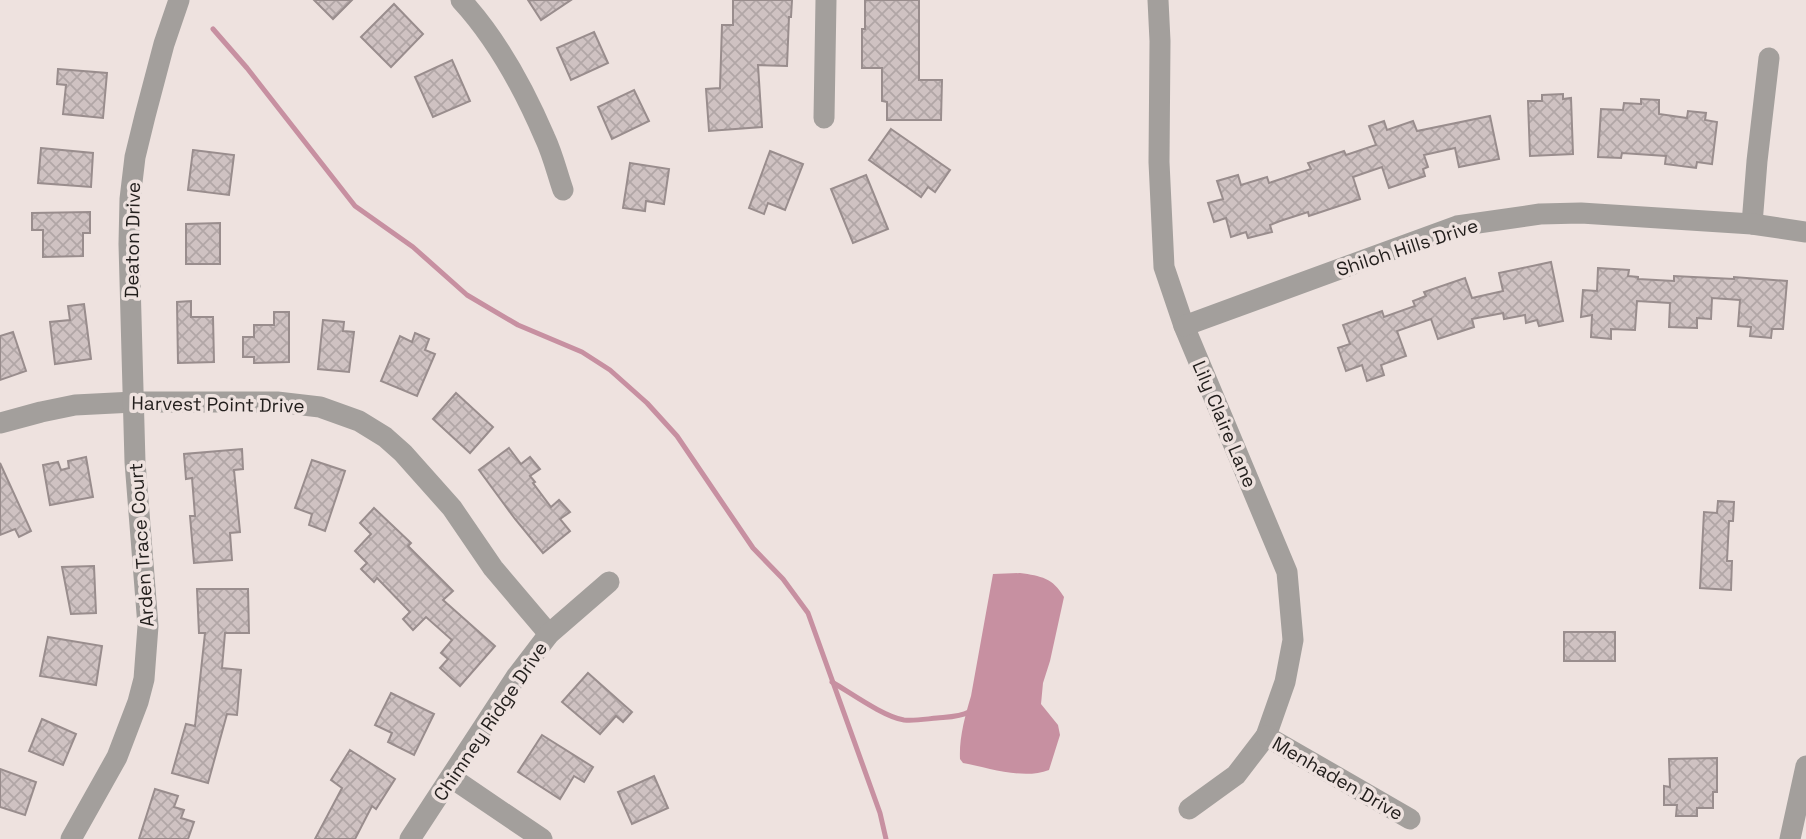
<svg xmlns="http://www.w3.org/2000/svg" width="1806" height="839" viewBox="0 0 1806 839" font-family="'Space Grotesk',sans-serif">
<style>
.water{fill:#c790a1}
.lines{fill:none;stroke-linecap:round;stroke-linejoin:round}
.stream{stroke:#c790a1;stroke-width:5}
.building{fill:url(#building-cross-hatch);stroke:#998d8d;stroke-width:2}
.minor{stroke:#a39f9c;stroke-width:21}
.labels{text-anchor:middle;stroke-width:7;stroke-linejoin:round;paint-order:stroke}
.street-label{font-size:19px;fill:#221e1c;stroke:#eee2df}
</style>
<defs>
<pattern id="building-cross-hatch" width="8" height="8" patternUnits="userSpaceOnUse" patternTransform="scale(1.75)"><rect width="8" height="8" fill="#cfc2c2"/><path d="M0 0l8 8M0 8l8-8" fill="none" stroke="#b1a6a6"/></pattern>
</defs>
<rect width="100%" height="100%" fill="#eee2df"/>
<path class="water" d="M 1020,573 C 1041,576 1053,578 1064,597 L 1050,661 L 1043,683 L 1041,704 L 1058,725 L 1060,735 L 1049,770 C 1023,780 990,768 963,763 L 960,759 C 959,738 965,716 971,696 L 993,574 Z"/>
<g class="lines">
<g class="stream">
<polyline points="213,29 247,68 355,206 413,247 467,295 518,325 582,352 610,370 647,403 677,436 753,548 783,579 808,613 880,813 886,839"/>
<path d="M 832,682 C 851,693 884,717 904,720 C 915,721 926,719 937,718 C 947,717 960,717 969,712"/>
</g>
</g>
<g class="building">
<polygon points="314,0 352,0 333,19"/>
<polygon points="528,0 571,0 541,20"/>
<polygon points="733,0 792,0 791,17 789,17 787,66 758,65 762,127 709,131 706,89 720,88 722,25 733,25"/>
<polygon points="865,0 919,0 919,80 942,80 941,120 887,120 887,102 882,101 882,68 862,68 862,29 865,29"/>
<polygon points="394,4 423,34 391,67 361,37"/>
<polygon points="594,32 608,63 571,80 557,48"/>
<polygon points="452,60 470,101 433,117 415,77"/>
<polygon points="58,69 107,73 103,118 63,114 66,85 57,84"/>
<polygon points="634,90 649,121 612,139 598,107"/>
<polygon points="1563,94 1563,99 1571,98 1573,154 1530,156 1528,101 1542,101 1542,95"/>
<polygon points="1641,99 1659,100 1659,114 1687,118 1688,111 1706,113 1705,120 1717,122 1712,164 1697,162 1696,168 1665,164 1666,156 1622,153 1621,158 1598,157 1601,109 1623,110 1624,103 1641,104"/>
<polygon points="1490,116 1499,159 1459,167 1455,148 1424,155 1428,167 1423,169 1425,176 1389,188 1382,167 1353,177 1360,199 1309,216 1308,212 1280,221 1270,225 1272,232 1248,238 1246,232 1231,237 1226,218 1214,222 1208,203 1223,199 1217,181 1238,175 1241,185 1267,177 1269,183 1311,169 1308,163 1344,151 1346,155 1376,145 1369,126 1384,121 1387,130 1413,121 1417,131"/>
<polygon points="891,129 950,170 935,192 928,187 921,197 869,160"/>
<polygon points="41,148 93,153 91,187 38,183"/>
<polygon points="193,150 234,155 229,195 188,190"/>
<polygon points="770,151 803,164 785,210 768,203 764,214 749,208"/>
<polygon points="630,163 669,169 664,204 646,201 645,211 623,208"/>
<polygon points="866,175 888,229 853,243 831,189"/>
<polygon points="90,212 90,233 83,233 83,256 43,257 43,230 32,230 32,213"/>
<polygon points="220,223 220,264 186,264 186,224"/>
<polygon points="1551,262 1563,321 1539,326 1537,320 1526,323 1525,315 1504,319 1503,313 1472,319 1474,327 1438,339 1431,319 1397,331 1406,356 1381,365 1384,375 1367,381 1362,365 1346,371 1338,348 1350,344 1343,325 1382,311 1384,317 1415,306 1413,301 1426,296 1424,292 1465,278 1472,298 1503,291 1499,273"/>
<polygon points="1598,268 1629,270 1628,276 1638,277 1638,279 1674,281 1674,276 1734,279 1734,277 1787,281 1783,329 1772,329 1771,338 1750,336 1751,327 1738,326 1740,300 1712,298 1711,319 1697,318 1697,328 1669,327 1670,303 1637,301 1635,330 1611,329 1611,339 1591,337 1592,315 1581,317 1583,290 1597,291"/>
<polygon points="191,301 191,317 213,317 214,362 178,363 177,302"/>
<polygon points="84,304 91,359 55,364 50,322 70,320 68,306"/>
<polygon points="274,312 289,312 289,362 254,363 254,357 243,357 243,337 254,337 254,325 274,325"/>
<polygon points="323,320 344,322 343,331 354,332 349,372 318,369"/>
<polygon points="13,332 26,371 0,380 0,336"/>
<polygon points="415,333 429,339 425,350 435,354 417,396 381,381 400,336 412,342"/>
<polygon points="456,393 493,427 470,453 433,419"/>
<polygon points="509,448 521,464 530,457 540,469 530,476 535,482 533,483 551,507 559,500 570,512 560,519 570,531 543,553 515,519 479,470"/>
<polygon points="242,449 243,469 234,470 240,532 230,533 232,560 194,563 190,516 195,516 192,478 186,479 184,454"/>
<polygon points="86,457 93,497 50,505 43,465 58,462 61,470 69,468 68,461"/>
<polygon points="312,460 345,471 325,531 309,525 312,514 295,508"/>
<polygon points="0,463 31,531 19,537 15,529 0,535"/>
<polygon points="1718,501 1734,502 1733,521 1729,521 1727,561 1732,561 1731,590 1700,588 1704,512 1717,513"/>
<polygon points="374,508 411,543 408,546 453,591 443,600 495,646 460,686 440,668 448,659 441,653 452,640 426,617 413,630 403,619 410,612 377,578 374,582 361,569 367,563 355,551 371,534 360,523"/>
<polygon points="94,566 96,613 71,614 62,567"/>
<polygon points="197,589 248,589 249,633 225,633 222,668 241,670 237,715 227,714 208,783 172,773 186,724 195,726 205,633 199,633"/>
<rect x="1564" y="632" width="51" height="29"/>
<polygon points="48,637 102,646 96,685 40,676"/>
<polygon points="588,673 632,712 623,722 616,716 600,734 562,702"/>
<polygon points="391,693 434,714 414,755 388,742 392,733 375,725"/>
<polygon points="42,719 76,734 63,765 29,751"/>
<polygon points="542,735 593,767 584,782 574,776 560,799 518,772"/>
<polygon points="350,750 395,779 376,809 372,806 355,839 315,839 342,788 331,780"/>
<polygon points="1717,758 1717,792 1713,792 1713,808 1697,808 1697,816 1676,816 1677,805 1664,805 1664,786 1670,787 1669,759"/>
<polygon points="0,769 36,782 25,815 0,807"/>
<polygon points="654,776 668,808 632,824 618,792"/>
<polygon points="155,789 178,796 174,807 184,810 181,818 194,822 188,839 139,839"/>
</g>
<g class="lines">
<g class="minor">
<path d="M 461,0 C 498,40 524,89 545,138 C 553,155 557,173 563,190"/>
<polyline points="1158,0 1160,41 1159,162 1164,267 1184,326 1287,572 1293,640 1285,682 1266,736 1236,775 1189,809"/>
<polyline points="824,118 826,0"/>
<polyline points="1752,224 1757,161 1769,58"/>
<polyline points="1184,326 1457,226 1540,214 1581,213 1752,224 1806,232"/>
<polyline points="0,423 41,412 75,405 134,402 277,402 320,407 359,421 385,437 403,453 452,508 493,568 549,634"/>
<polyline points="1266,736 1410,819"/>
<polyline points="452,778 542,839"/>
<polyline points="71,839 117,757 138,702 144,679 148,626 135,462 129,244 130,199 135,157 145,116 164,44 179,0"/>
<polyline points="410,839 516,677 549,634 609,582"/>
<polyline points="1790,839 1806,766"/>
</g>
</g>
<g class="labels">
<g class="street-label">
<text transform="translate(132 240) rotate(-89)" y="7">Deaton Drive</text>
<text transform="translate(1407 247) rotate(-18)" y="7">Shiloh Hills Drive</text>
<text transform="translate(218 404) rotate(1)" y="7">Harvest Point Drive</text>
<text transform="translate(1225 424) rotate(67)" y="7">Lily Claire Lane</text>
<text transform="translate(141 545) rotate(-94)" y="7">Arden Trace Court</text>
<text transform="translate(490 721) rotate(-56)" y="7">Chimney Ridge Drive</text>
<text transform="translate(1338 778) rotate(30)" y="7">Menhaden Drive</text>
</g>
</g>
</svg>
